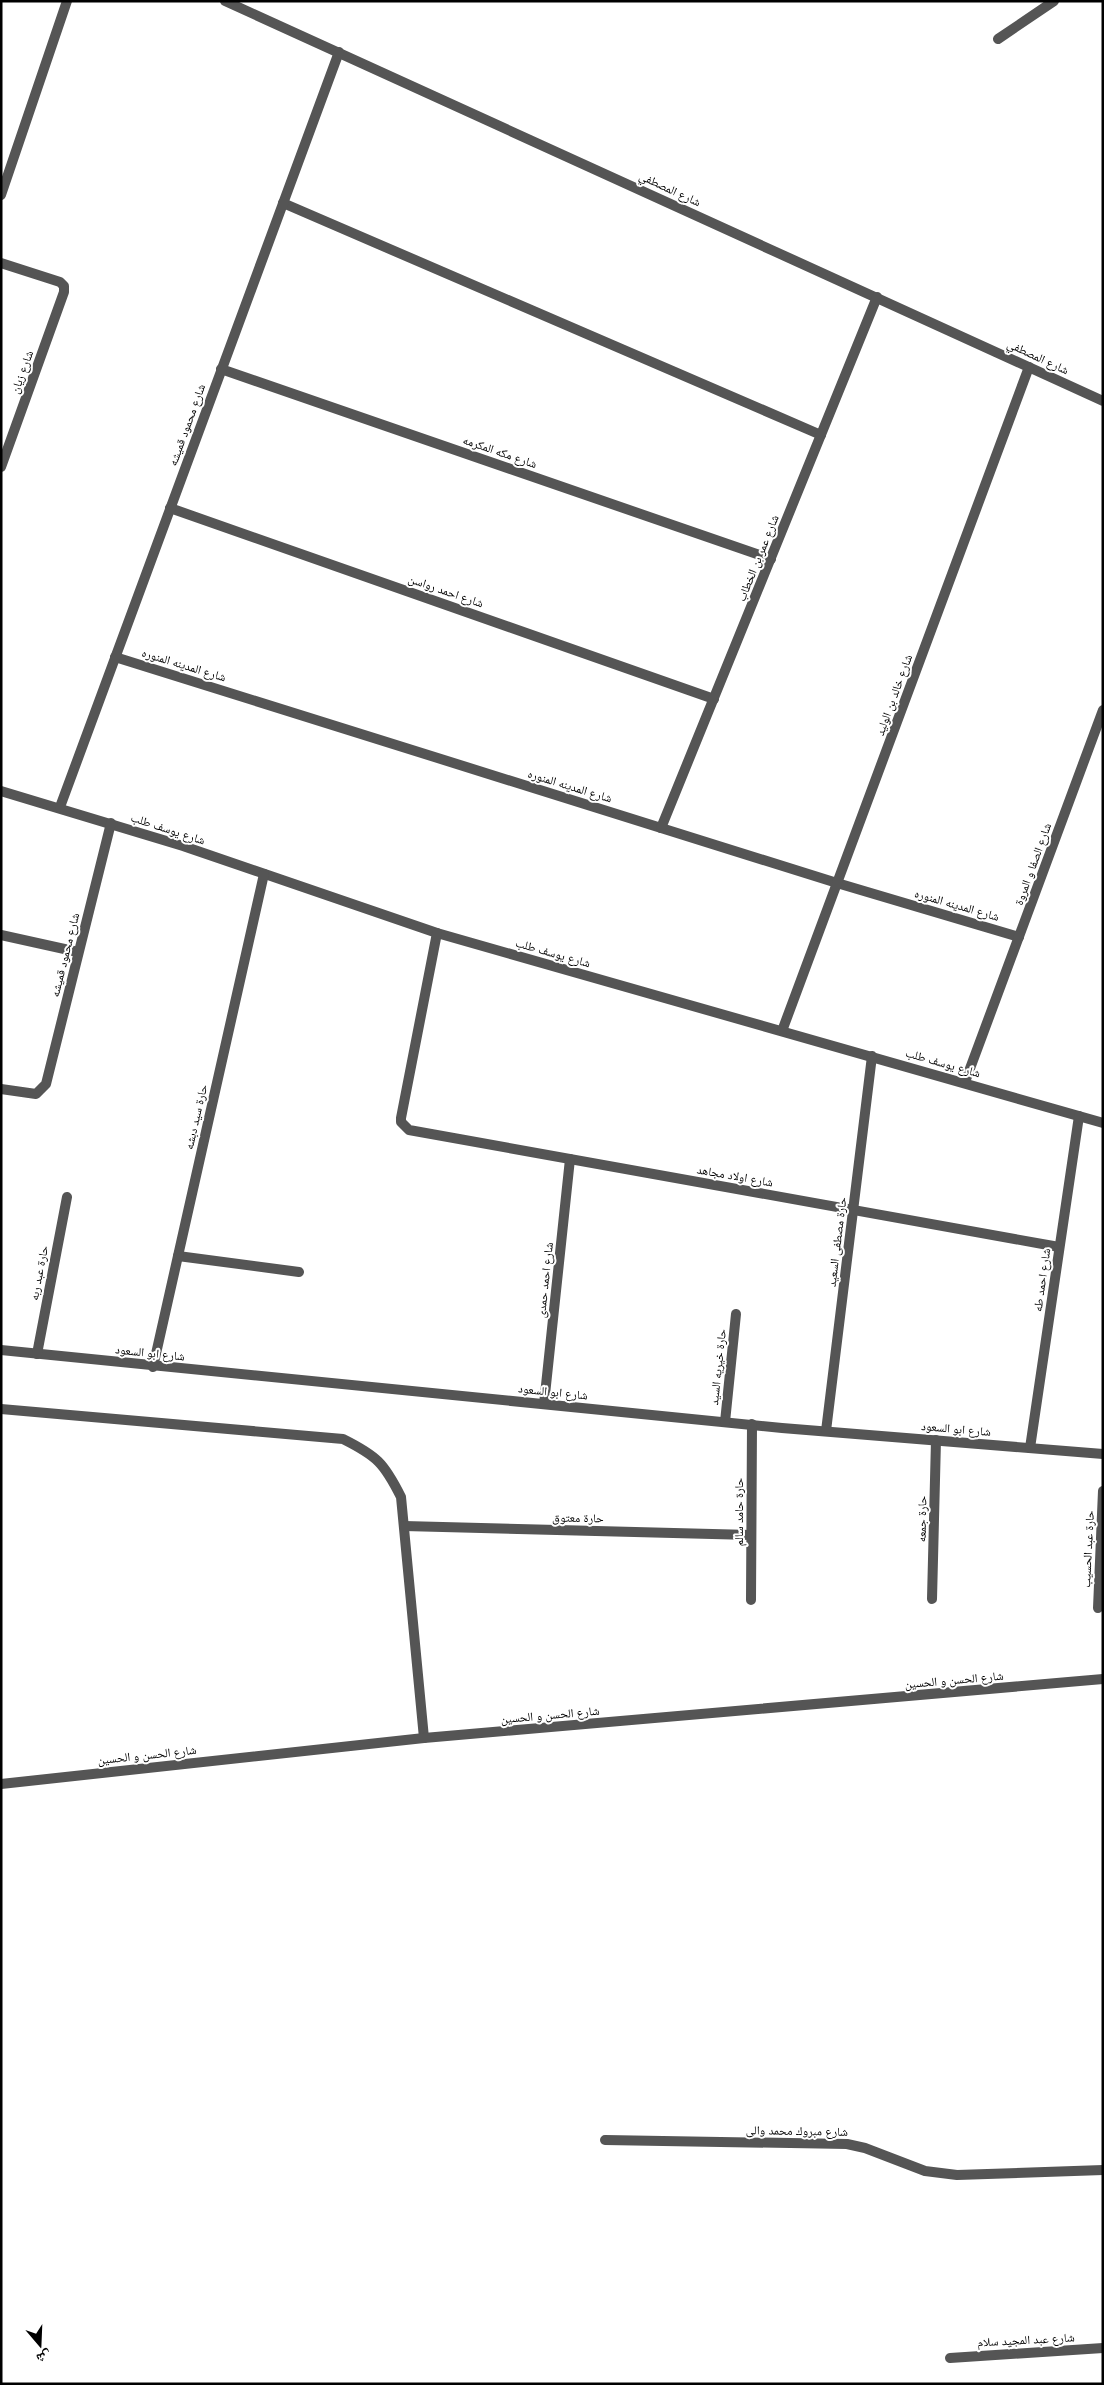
<svg xmlns="http://www.w3.org/2000/svg" width="1104" height="2385" viewBox="0 0 1104 2385" font-family="Quicksand,'Noto Naskh Arabic',sans-serif">
<style>
.lines{fill:none;stroke-linecap:round;stroke-linejoin:round}
.service{stroke:#555;stroke-width:10}
.minor{stroke:#555;stroke-width:10}
.labels{text-anchor:middle;stroke-width:4;stroke-linejoin:round;paint-order:stroke}
.street-label{font-size:12px;fill:#000;stroke:#fff}
</style>
<rect width="100%" height="100%" fill="#fff"/>
<g class="lines">
<polyline class="service" points="998,39 1054,1"/>
<g class="minor">
<polyline points="225,1 1103,401"/>
<polyline points="1,195 67,1"/>
<polyline points="283,203 821,435"/>
<polyline points="1,263 60,282 64,286 64,292 1,467"/>
<polyline points="221,369 771,559"/>
<polyline points="170,508 714,699"/>
<polyline points="115,657 837,883 1019,937"/>
<polyline points="1,791 183,846 437,933 1103,1123"/>
<polyline points="60,807 339,52"/>
<polyline points="661,828 877,297"/>
<polyline points="437,933 401,1118 401,1122 409,1130 1059,1247"/>
<polyline points="1,935 78,952"/>
<polyline points="782,1031 1029,367"/>
<polyline points="965,1082 1103,710"/>
<polyline points="1,1089 36,1094 46,1084 111,823"/>
<polyline points="178,1256 299,1272"/>
<polyline points="1,1350 782,1428 1103,1454"/>
<polyline points="37,1354 67,1197"/>
<polyline points="153,1367 264,874"/>
<polyline points="544,1404 570,1159"/>
<path d="M 1,1409 L 343,1439 C 377,1456 384,1463 401,1497 L 424,1738"/>
<polyline points="725,1422 736,1314"/>
<polyline points="826,1431 872,1056"/>
<polyline points="1030,1448 1079,1116"/>
<polyline points="404,1526 751,1535"/>
<polyline points="932,1599 936,1440"/>
<polyline points="751,1600 752,1424"/>
<polyline points="1098,1608 1103,1491"/>
<polyline points="1,1784 424,1738 1103,1679"/>
<polyline points="605,2140 847,2144 865,2148 925,2171 957,2175 1103,2170"/>
<polyline points="950,2358 1103,2348"/>
</g>
</g>
<g class="labels">
<g class="street-label">
<text transform="translate(670 189) rotate(25)" y="4">شارع المصطفي</text>
<text transform="translate(1038 357) rotate(25)" y="4">شارع المصطفي</text>
<text transform="translate(22 372) rotate(-70)" y="4">شارع زيان</text>
<text transform="translate(187 425) rotate(-70)" y="4">شارع محمود قميشه</text>
<text transform="translate(500 452) rotate(19)" y="4">شارع مكه المكرمه</text>
<text transform="translate(758 558) rotate(-68)" y="4">شارع عمر بن الخطاب</text>
<text transform="translate(446 591) rotate(19)" y="4">شارع احمد رواسن</text>
<text transform="translate(184 665) rotate(17)" y="4">شارع المدينه المنوره</text>
<text transform="translate(894 695) rotate(-70)" y="4">شارع خالد بن الوليد</text>
<text transform="translate(570 786) rotate(17)" y="4">شارع المدينه المنوره</text>
<text transform="translate(168 829) rotate(18)" y="4">شارع يوسف طلب</text>
<text transform="translate(1033 864) rotate(-70)" y="4">شارع الصفا و المروة</text>
<text transform="translate(957 905) rotate(16)" y="4">شارع المدينه المنوره</text>
<text transform="translate(553 953) rotate(16)" y="4">شارع يوسف طلب</text>
<text transform="translate(65 955) rotate(-76)" y="4">شارع محمود قميشه</text>
<text transform="translate(943 1063) rotate(16)" y="4">شارع يوسف طلب</text>
<text transform="translate(196 1117) rotate(-77)" y="4">حارة سيد دبشه</text>
<text transform="translate(735 1176) rotate(10)" y="4">شارع اولاد مجاهد</text>
<text transform="translate(837 1242) rotate(-83)" y="4">حارة مصطفى السعيد</text>
<text transform="translate(39 1273) rotate(-79)" y="4">حارة عبد ربه</text>
<text transform="translate(545 1280) rotate(-84)" y="4">شارع احمد حمدى</text>
<text transform="translate(1042 1280) rotate(-82)" y="4">شارع احمد طه</text>
<text transform="translate(150 1353) rotate(6)" y="4">شارع ابو السعود</text>
<text transform="translate(718 1367) rotate(-84)" y="4">حارة خيريه السيد</text>
<text transform="translate(553 1392) rotate(6)" y="4">شارع ابو السعود</text>
<text transform="translate(956 1429) rotate(5)" y="4">شارع ابو السعود</text>
<text transform="translate(739 1512) rotate(-90)" y="4">حارة حامد سالم</text>
<text transform="translate(578 1518) rotate(1)" y="4">حارة معتوق</text>
<text transform="translate(922 1519) rotate(-89)" y="4">حارة جمعه</text>
<text transform="translate(1088 1549) rotate(-87)" y="4">حارة عبد الحسيب</text>
<text transform="translate(954 1680) rotate(-5)" y="4">شارع الحسن و الحسين</text>
<text transform="translate(550 1715) rotate(-5)" y="4">شارع الحسن و الحسين</text>
<text transform="translate(147 1755) rotate(-6)" y="4">شارع الحسن و الحسين</text>
<text transform="translate(797 2131) rotate(1)" y="4">شارع مبروك محمد والى</text>
<text transform="translate(1026 2340) rotate(-3)" y="4">شارع عبد المجيد سلام</text>
</g>
</g>
<rect width="1104" height="2385" fill="none" stroke="#000000" stroke-width="5"/>
<g transform="translate(40 2345) rotate(161)" stroke="#ffffff" stroke-width="4" paint-order="stroke">
<path d="M0-4L9 19L0 12L-9 19Z" fill="#000000"/>
<text y="-8" font-size="14" font-weight="bold" text-anchor="middle" fill="#000000">ش</text>
</g>
</svg>
